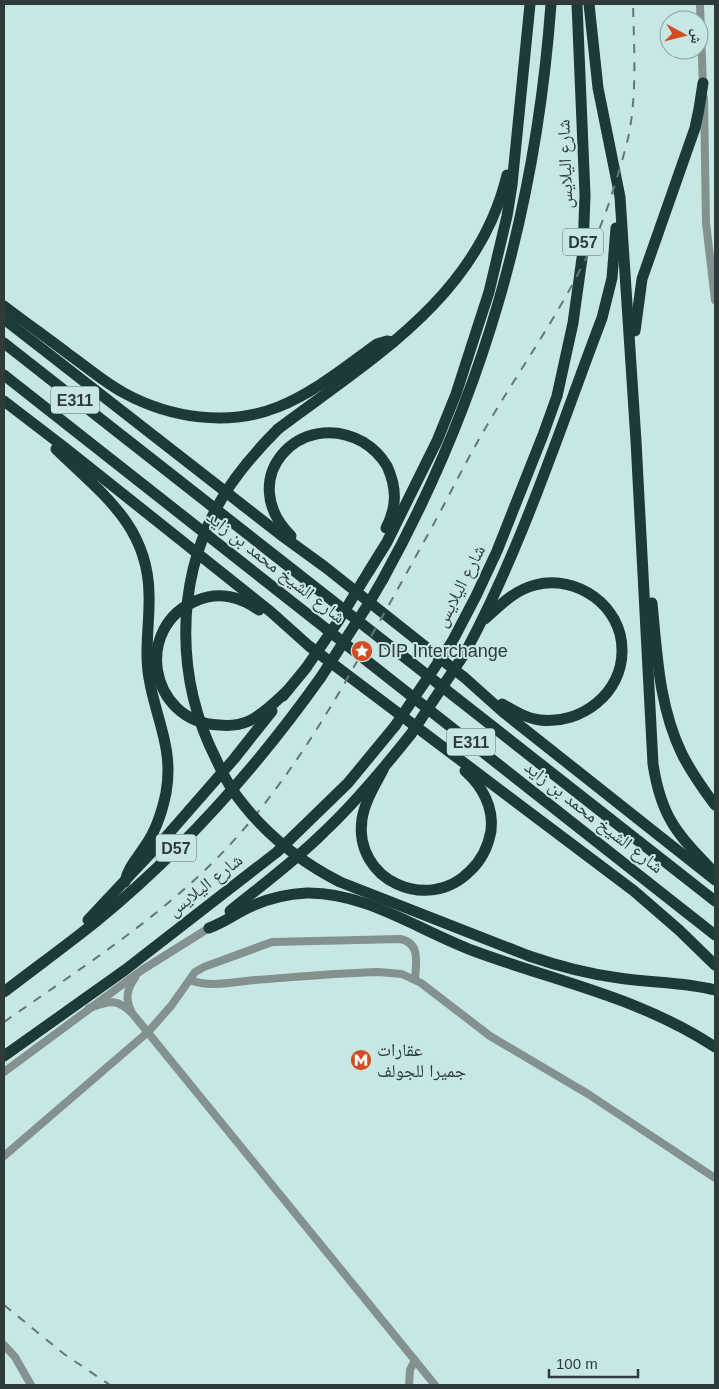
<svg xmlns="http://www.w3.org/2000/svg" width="719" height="1389" font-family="Arial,'Noto Naskh Arabic',sans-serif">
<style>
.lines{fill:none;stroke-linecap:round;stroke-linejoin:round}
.minor{stroke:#83918f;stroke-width:8}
.highway{stroke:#1e3a38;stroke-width:11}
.rail{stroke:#637876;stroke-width:2;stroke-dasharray:9 9;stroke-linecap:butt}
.highway-bridge{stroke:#1e3a38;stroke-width:11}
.labels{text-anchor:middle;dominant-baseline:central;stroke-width:4;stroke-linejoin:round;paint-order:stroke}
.shield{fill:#c6e7e4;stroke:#5c6f6d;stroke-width:1}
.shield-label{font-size:16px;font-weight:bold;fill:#2e3b3a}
.street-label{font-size:18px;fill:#2e3b3a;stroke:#c6e7e4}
.poi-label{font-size:18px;fill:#2e3b3a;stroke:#c6e7e4;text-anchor:start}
</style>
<rect width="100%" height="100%" fill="#c6e7e4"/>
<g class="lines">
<g class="minor">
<path d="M700,4l3,83"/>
<path d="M704,98l2,125 9,77"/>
<path d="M190,980c21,8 42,2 65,0 41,-3 82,-7 123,-8l24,2 19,9 69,53 98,58 127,84"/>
<path d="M89,1008c19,-6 26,-11 43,5l303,372"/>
<path d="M131,1011c-6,-13 -4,-22 4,-33"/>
<path d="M4,1072l138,-102 67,-42"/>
<path d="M4,1156l144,-124 23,-26 24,-34 9,-5 68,-25 128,-3c21,4 16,24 15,40"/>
<path d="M4,1345l11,12 16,28"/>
<path d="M409,1385l1,-15 5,-10"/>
</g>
<g class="highway">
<path d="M589,4l9,84 22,109 16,244 17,323c8,52 23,69 59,106"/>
<path d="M4,306c22,17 45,33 67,50 17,12 34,27 53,37 46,25 104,34 154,14 37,-15 67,-40 99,-63l10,-3 6,1"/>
<path d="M4,319l277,216 44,32 140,111 38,34 212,168"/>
<path d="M635,331l7,-52 53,-151 4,-19 4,-26"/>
<path d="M4,343l711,558"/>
<path d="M4,375l711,560"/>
<path d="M4,401l60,46 207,165 38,34 325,245 45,39 36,35"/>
<path d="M278,429c93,-70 200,-132 229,-254"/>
<path d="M56,449c45,44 92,76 93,145 1,28 -5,56 0,84 7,42 25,70 17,115 -4,19 -10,38 -21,53 -8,13 -17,21 -20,36"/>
<path d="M291,536c-57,-57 9,-129 72,-94 10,6 18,14 24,24 10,22 10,41 -1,62"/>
<path d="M369,571l18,-29 50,-101 19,-47 33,-102 18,-76 5,-31 18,-181"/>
<path d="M383,579c100,-181 153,-370 168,-575"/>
<path d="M652,603c5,51 7,104 30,151 9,18 21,35 33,51"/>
<path d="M259,610c-18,-13 -40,-19 -61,-10 -65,25 -50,122 21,125 10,1 21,0 30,-4 15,-7 27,-20 39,-31"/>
<path d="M485,619c15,-14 30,-29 50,-34 42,-11 87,21 87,65 1,43 -41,75 -82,70 -14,-2 -26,-9 -38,-16"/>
<path d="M452,642l24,-46 21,-45 46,-116 14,-39 16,-73 10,-72 2,-56 -8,-191"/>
<path d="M465,653c57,-106 94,-222 137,-335l10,-40 4,-50"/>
<path d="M283,696l23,-28"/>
<path d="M383,770c-8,15 -18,31 -21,49 -9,61 66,95 108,52 12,-11 18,-24 21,-40 3,-24 -9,-45 -26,-60"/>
<path d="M230,911c32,-26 65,-50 94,-79 32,-30 60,-64 87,-98"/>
<path d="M88,920l76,-81 70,-80 38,-48"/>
<path d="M209,928c12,-4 22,-11 33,-17 20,-11 43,-17 65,-18 59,-1 113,38 167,58 83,31 165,46 241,96"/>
<path d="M529,956c29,10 59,18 90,22 32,5 64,4 96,12"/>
<path d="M4,992c31,-24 63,-47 94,-72 85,-70 159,-153 223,-243"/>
<path d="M4,1056l121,-86 152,-118 71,-69 47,-57"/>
</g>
<g class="rail">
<path d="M4,1022c81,-57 166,-110 233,-185 51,-58 91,-123 128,-190 23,-40 45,-80 67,-120 17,-31 32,-62 50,-93 44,-77 100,-149 128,-234 7,-22 14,-44 19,-66 8,-42 5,-87 4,-130"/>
<path d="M4,1305l60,49 46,31"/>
</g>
<g class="highway-bridge">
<path d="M278,429c-24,24 -45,48 -61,78 -42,78 -41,173 -1,252 7,16 16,32 27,45 26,33 60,59 97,78l189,74"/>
<path d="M306,668l33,-48 30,-49"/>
<path d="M321,677l48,-74 14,-24"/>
<path d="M395,726l57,-84"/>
<path d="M411,734l54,-81"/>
</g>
</g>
<defs>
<g id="sight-disc" transform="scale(1.125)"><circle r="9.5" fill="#d54c23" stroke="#c6e7e4"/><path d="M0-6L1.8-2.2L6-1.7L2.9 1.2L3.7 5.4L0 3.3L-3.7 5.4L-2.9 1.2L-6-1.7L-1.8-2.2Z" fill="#fff"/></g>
<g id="metro-disc" transform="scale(1.125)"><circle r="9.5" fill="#d54c23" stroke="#c6e7e4"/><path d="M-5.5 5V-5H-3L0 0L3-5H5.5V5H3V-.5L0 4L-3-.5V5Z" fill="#fff"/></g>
</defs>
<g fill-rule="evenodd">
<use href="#sight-disc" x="362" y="651"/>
<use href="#metro-disc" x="361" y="1060"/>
</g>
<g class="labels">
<g class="shield">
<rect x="563" y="228.5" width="40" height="27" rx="4"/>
<rect x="51" y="386.5" width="48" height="27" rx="4"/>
<rect x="447" y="728.5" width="48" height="27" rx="4"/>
<rect x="156" y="834.5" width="40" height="27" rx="4"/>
</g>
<g class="shield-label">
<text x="583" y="242">D57</text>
<text x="75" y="400">E311</text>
<text x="471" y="742">E311</text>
<text x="176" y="848">D57</text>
</g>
<g class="street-label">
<text transform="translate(565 164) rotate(-92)">شارع اليلايس</text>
<text transform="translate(276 567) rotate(38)">شارع الشيخ محمد بن زايد</text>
<text transform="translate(460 586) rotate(-63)">شارع اليلايس</text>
<text transform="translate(594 817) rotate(38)">شارع الشيخ محمد بن زايد</text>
<text transform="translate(205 885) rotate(-38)">شارع اليلايس</text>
</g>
<g class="poi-label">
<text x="378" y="651">DIP Interchange</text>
<text x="377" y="1050">عقارات<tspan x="377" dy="21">جميرا للجولف</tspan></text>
</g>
</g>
<rect width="719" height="1389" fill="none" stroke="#2e3b3a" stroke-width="10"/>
<g transform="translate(684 35) rotate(97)"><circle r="24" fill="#c6e7e4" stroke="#89a2a0"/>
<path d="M0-4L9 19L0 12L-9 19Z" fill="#d54c23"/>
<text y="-8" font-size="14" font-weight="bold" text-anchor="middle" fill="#2e3b3a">ش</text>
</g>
<path d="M549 1369v8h89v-8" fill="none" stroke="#2e3b3a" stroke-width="2.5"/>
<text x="556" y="1369" font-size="15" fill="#2e3b3a" stroke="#c6e7e4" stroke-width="4" paint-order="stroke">100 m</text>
</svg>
